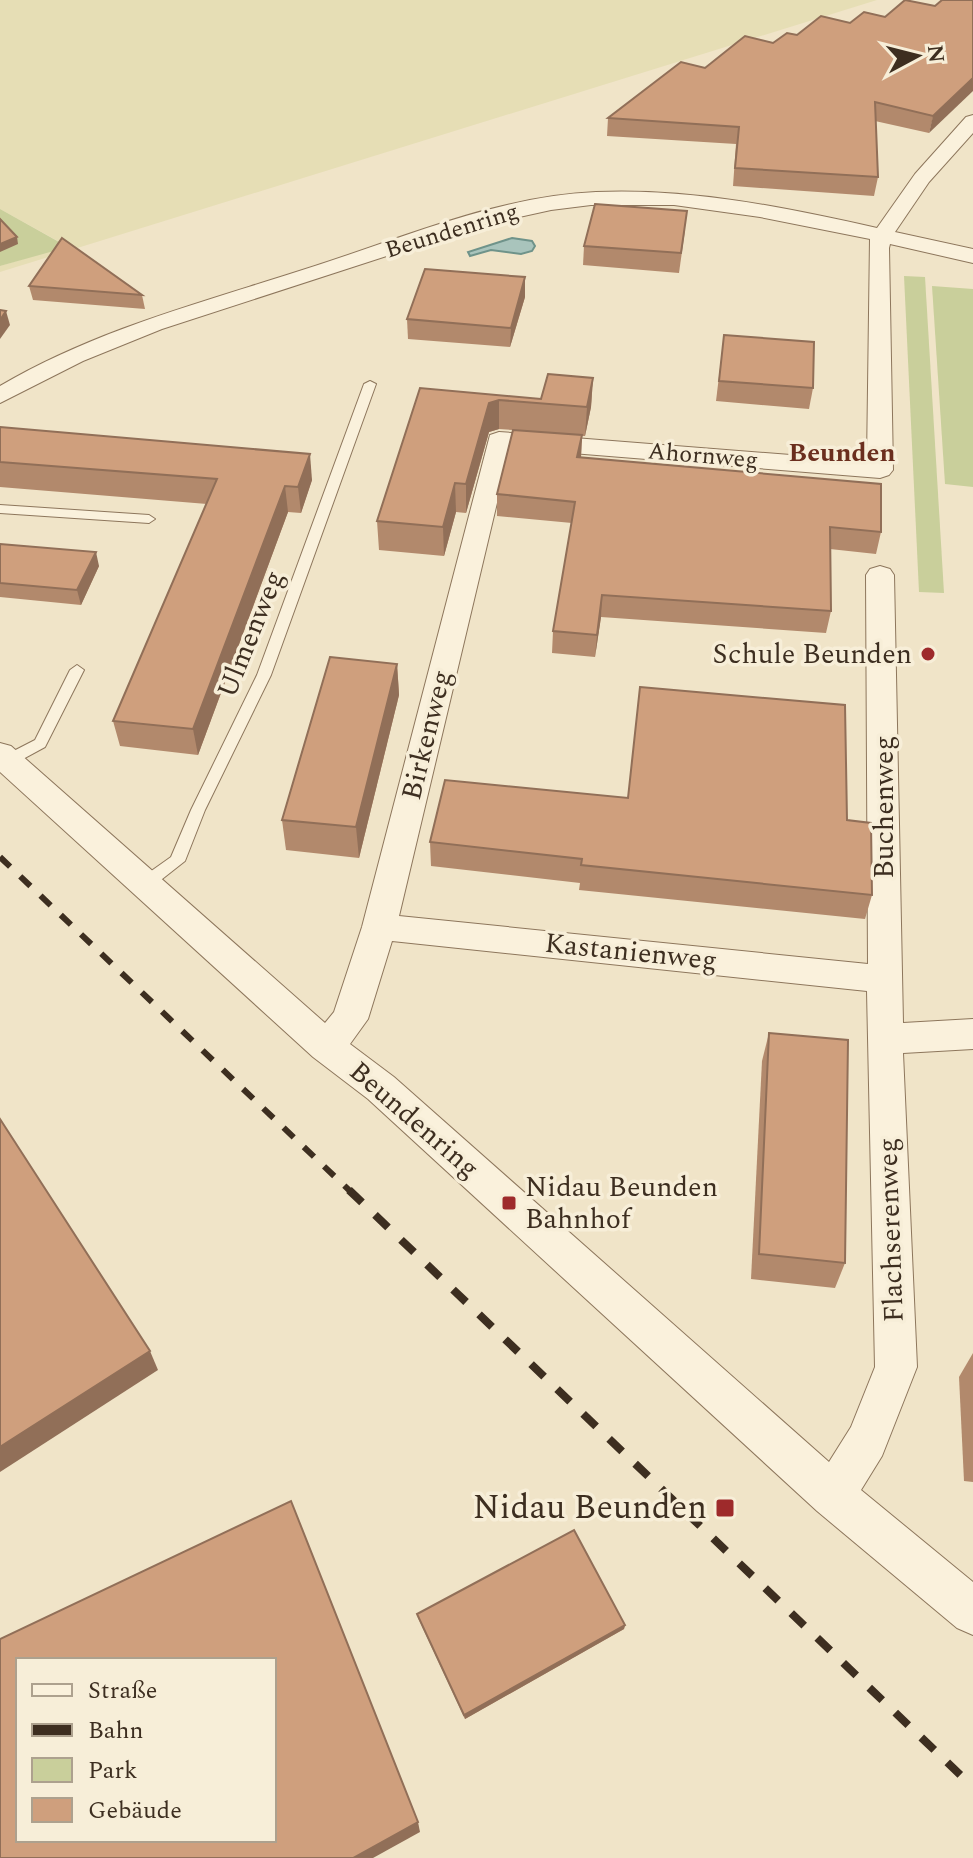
<svg xmlns="http://www.w3.org/2000/svg" width="973" height="1858" font-family="Spectral,serif">
<style>
.farmland{fill:#e6deb5}
.green{fill:#c9cf9b}
.water{fill:#a9c4bc;stroke:#6f938a;stroke-width:2}
.lines{fill:none;stroke-linecap:round;stroke-linejoin:round}
.service-casing{stroke:#8d765c;stroke-width:2}
.minor-casing{stroke:#8d765c;stroke-width:2}
.service{fill:#faf1dc;fill-rule:evenodd}
.minor{fill:#faf1dc;fill-rule:evenodd}
.rail-far1{stroke:#3d2e20;stroke-width:6;stroke-dasharray:14 14;stroke-linecap:butt}
.rail{stroke:#3d2e20;stroke-width:8;stroke-dasharray:18 18;stroke-linecap:butt}
.wall{fill:#b2896c}
.shaded-wall{fill:#916f58}
.building{fill:#cf9f7d;stroke:#916f58;stroke-width:2;fill-rule:evenodd}
.poi-dot{fill:#9e2a2b;stroke:#f7eed8;stroke-width:3}
.labels{text-anchor:middle;dominant-baseline:central;stroke-width:7;stroke-linejoin:round;paint-order:stroke}
.far-street-label{font-size:24px;fill:#3d2e20;stroke:#f7eed8}
.far-quarter-label{font-size:26px;font-weight:bold;fill:#6b2e1e;stroke:#f7eed8}
.street-label{font-size:28px;fill:#3d2e20;stroke:#f7eed8}
.poi-label{font-size:28px;fill:#3d2e20;stroke:#f7eed8;text-anchor:end}
.near-poi-label{font-size:34px;fill:#3d2e20;stroke:#f7eed8;text-anchor:end}
</style>
<rect width="100%" height="100%" fill="#f0e4c8"/>
<path class="farmland" d="M0,0h877l-877,272v-6l67,-20 -67,-37z"/>
<g class="green">
<path d="M0,209l68,38 -68,19z"/>
<path d="M904,276l21,1 19,316 -25,-1z"/>
<path d="M932,286l41,3v198l-28,-3z"/>
</g>
<path class="water" d="M512,238l20,3 3,5 -3,5 -11,3 -30,-4 -21,6 -2,-4z"/>
<g class="lines">
<g class="service-casing">
<g id="service">
<path d="M370,381l6,3 -105,291 -66,135 -20,51 -33,26h-12l-2,-4 2,-4 31,-22 20,-47 66,-135 107,-291z"/>
<path d="M0,505l149,10 6,4 -6,4 -149,-10z"/>
<path d="M77,665l7,5 -39,77 -33,18h-10v-8l33,-17 35,-70z"/>
</g>
</g>
<g class="minor-casing">
<path id="minor" d="M973,115v18l-44,49 -34,50 78,17v14l-83,-19 -1,4 4,222 -4,5 -9,3 -370,-30 -111,468 469,48 -2,-389 4,-6 10,-3 10,3 4,6 9,448 70,-4v30l-70,4 14,314 -35,89 -21,34 112,92v53l-16,-7 -140,-117 -449,-412 -55,-42 -313,-285v-29l11,3 314,277 9,-11 28,-85 128,-492 9,-3 368,29 3,-222 -110,-22 -86,-12h-83l-40,5 -72,16 -317,103 -79,32 -83,42v-17c100,-59 212,-86 321,-122 89,-29 180,-68 275,-72 95,-4 188,15 281,36l38,-54 51,-57zM392,941l475,50 8,376 -24,60 -22,35 -435,-385 -44,-33 18,-25z"/>
</g>
<use href="#service" class="service"/>
<use href="#minor" class="minor"/>
<path class="rail-far1" d="M0,857l351,335"/>
<path class="rail" d="M349,1190l624,597"/>
</g>
<g class="wall">
<path d="M964,0l-35,133 -54,-12 3,56 -4,19 -141,-10 3,-42 -129,-8 1,-18 97,-50 92,-33z"/>
<path d="M685,230l-6,43 -96,-8 1,-19z"/>
<path d="M29,286l113,9 3,14 -112,-9z"/>
<path d="M525,297l-15,50 -102,-8 -1,-20z"/>
<path d="M724,335l89,53 -4,21 -93,-8z"/>
<path d="M593,378l-2,29 -6,29h-3l-1,21 300,75 -5,22 -46,-5 1,62 -5,22 -225,-16 -6,40 -43,-4 1,-22 19,-108 -75,-7v-22l16,-64 -14,-1 -10,3 -23,81 -10,-1 -12,44 -65,-6 -2,-29 43,-133 121,11z"/>
<path d="M0,427l312,53 -11,33 -13,-1 -90,243 -78,-9 -7,-25 94,-217 -207,-17z"/>
<path d="M0,544l99,22 -18,39 -81,-8z"/>
<path d="M397,664l2,31 -40,163 -73,-8 -4,-30z"/>
<path d="M847,820l25,75 -7,24 -286,-29 1,-7 -149,-17 -1,-24z"/>
<path d="M769,1033l76,230 -10,25 -84,-9 11,-218z"/>
<path d="M973,1353v129l-9,-1 -5,-104z"/>
<path d="M417,1614l208,11 -1,4 -159,90 -47,-101z"/>
</g>
<g class="shaded-wall">
<path d="M973,78v13l-44,42 4,-17z"/>
<path d="M17,237l1,7 -18,8v-8z"/>
<path d="M525,277v20l-15,50 1,-19z"/>
<path d="M6,311l4,14 -10,14v-19z"/>
<path d="M593,378l-2,29 -6,29 2,-29z"/>
<path d="M499,400v29l-10,3 -23,81v-29l23,-81z"/>
<path d="M582,435l-1,22h-4z"/>
<path d="M310,454l2,26 -11,33 -3,-26z"/>
<path d="M455,483l1,29 -12,44 -1,-29z"/>
<path d="M285,486l3,26 -90,243 -5,-26z"/>
<path d="M96,552l3,14 -18,39 -4,-15z"/>
<path d="M602,595l-1,22 -6,40 2,-22z"/>
<path d="M397,664l2,31 -40,163 -3,-31z"/>
<path d="M150,1351l8,19 -158,102v-25z"/>
<path d="M625,1625l-1,4 -159,90 -1,-4z"/>
<path d="M418,1822l2,10 -47,26h-20z"/>
</g>
<g class="building">
<path d="M905,0l30,6 7,-6h31v78l-40,38 -58,-14 3,75 -143,-9 4,-41 -131,-9 73,-56 24,6 40,-32 28,7 14,-10 10,2 24,-19 29,7 14,-11 21,5z"/>
<path d="M595,204l92,7 -6,42 -97,-7z"/>
<path d="M0,219l17,18 -17,7z"/>
<path d="M62,238l80,57 -113,-9z"/>
<path d="M425,269l100,8 -14,51 -104,-9z"/>
<path d="M0,310l6,1 -6,9z"/>
<path d="M724,335l90,7 -1,46 -94,-7z"/>
<path d="M548,374l45,4 -6,29 -88,-7 -10,3 -23,81 -11,-1 -12,44 -66,-6 43,-133 121,11z"/>
<path d="M0,427l310,27 -12,33 -13,-1 -92,243 -80,-8 104,-242 -217,-17z"/>
<path d="M513,430l69,5 -5,22 304,27v48l-51,-5 1,84 -229,-16 -5,40 -44,-4 22,-129 -78,-8z"/>
<path d="M0,544l96,8 -19,38 -77,-7z"/>
<path d="M330,657l67,7 -41,163 -74,-7z"/>
<path d="M640,687l205,18 2,115 24,3 1,72 -291,-30 1,-6 -152,-17 15,-62 183,18z"/>
<path d="M769,1033l79,7 -3,223 -86,-9z"/>
<path d="M0,1119l150,232 -150,96z"/>
<path d="M291,1501l127,321 -65,36h-353v-219zM18,1660h256v180h-256z"/>
<path d="M574,1530l51,95 -161,90 -47,-101z"/>
</g>
<g class="poi-dot">
<circle cx="928" cy="654" r="8"/>
<rect x="501" y="1195" width="16" height="16" rx="4"/>
<rect x="715" y="1498" width="20" height="20" rx="4"/>
</g>
<g class="labels">
<g class="far-street-label">
<text transform="translate(452 231) rotate(-17)">Beundenring</text>
<text transform="translate(703 456) rotate(5)">Ahornweg</text>
</g>
<g class="far-quarter-label">
<text x="842" y="453">Beunden</text>
</g>
<g class="street-label">
<text transform="translate(251 634) rotate(-68)">Ulmenweg</text>
<text transform="translate(427 735) rotate(-76)">Birkenweg</text>
<text transform="translate(884 807) rotate(-90)">Buchenweg</text>
<text transform="translate(631 952) rotate(6)">Kastanienweg</text>
<text transform="translate(414 1120) rotate(41)">Beundenring</text>
<text transform="translate(891 1230) rotate(-92)">Flachserenweg</text>
</g>
<g class="poi-label">
<text x="912" y="654">Schule Beunden</text>
<text x="525" y="1187" text-anchor="start">Nidau Beunden<tspan x="525" dy="32">Bahnhof</tspan></text>
</g>
<g class="near-poi-label">
<text x="707" y="1508">Nidau Beunden</text>
</g>
</g>
<rect x="16" y="1658" width="260" height="184" fill="#f7eed8" stroke="#ada18e" stroke-width="2"/>
<rect x="32" y="1684" width="40" height="12" fill="#faf1dc" stroke="#ada18e" stroke-width="2"/>
<text x="88" y="1698" font-size="24" fill="#3d2e20">Straße</text>
<rect x="32" y="1724" width="40" height="12" fill="#3d2e20" stroke="#ada18e" stroke-width="2"/>
<text x="88" y="1738" font-size="24" fill="#3d2e20">Bahn</text>
<rect x="32" y="1758" width="40" height="24" fill="#c9cf9b" stroke="#ada18e" stroke-width="2"/>
<text x="88" y="1778" font-size="24" fill="#3d2e20">Park</text>
<rect x="32" y="1798" width="40" height="24" fill="#cf9f7d" stroke="#ada18e" stroke-width="2"/>
<text x="88" y="1818" font-size="24" fill="#3d2e20">Gebäude</text>
<g transform="translate(917 56) rotate(83)" stroke="#f7eed8" stroke-width="6" paint-order="stroke">
<path d="M0-6L14 30L0 20L-14 30Z" fill="#3d2e20"/>
<text y="-12" font-size="22" font-weight="bold" text-anchor="middle" fill="#3d2e20">N</text>
</g>
</svg>
